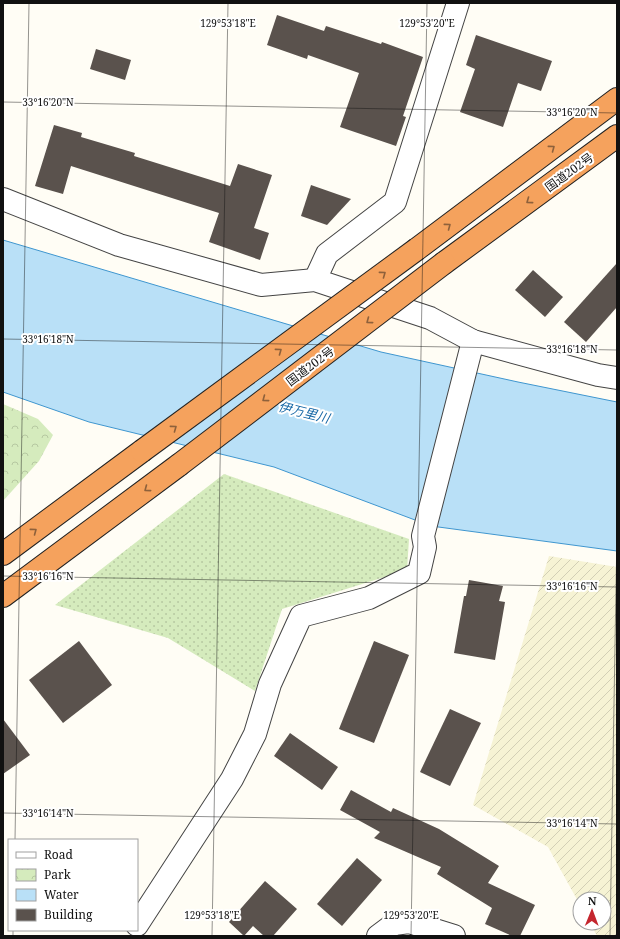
<svg xmlns="http://www.w3.org/2000/svg" width="620" height="939" font-family="'Noto Serif','Noto Sans JP',serif">
<style>
.farmland{fill:url(#farmland-furrows)}
.grass{fill:url(#grass-dots)}
.park{fill:url(#park-crowns)}
.water{fill:#b9e0f7;stroke:#3f96cf}
.building{fill:#5a524d}
.lines{fill:none;stroke-linecap:round;stroke-linejoin:round}
.minor-casing{stroke:#444;stroke-width:24}
.highway-casing{stroke:#222;stroke-width:24}
.minor{stroke:#fff;stroke-width:22}
.highway{stroke:#f5a25d;stroke-width:22}
.highway-bridge-casing{stroke:#222;stroke-width:24;stroke-linecap:butt}
.highway-bridge{stroke:#f5a25d;stroke-width:22}
.oneway{stroke:#8e613b}
.ticks{fill:none;stroke:#111;stroke-width:1;stroke-opacity:0.45}
.labels{text-anchor:middle;dominant-baseline:central;stroke-width:4;stroke-linejoin:round;paint-order:stroke}
.street-label{font-size:12px;fill:#111;stroke:#fff}
.water-label{font-size:13px;font-style:italic;fill:#1768a6;stroke:#fff}
.ticks-label{font-size:10px;text-anchor:middle;fill:#111;stroke:#fff;stroke-width:4;stroke-linejoin:round;paint-order:stroke}
</style>
<defs>
<pattern id="farmland-furrows" width="10" height="10" patternUnits="userSpaceOnUse"><rect width="10" height="10" fill="#f6f3d4"/><path d="M-1 1l2-2M0 10L10 0M9 11l2-2" fill="none" stroke="#d2cfb5"/></pattern>
<pattern id="grass-dots" width="8" height="8" patternUnits="userSpaceOnUse"><rect width="8" height="8" fill="#d5ebbd"/><path d="M2 2h.1M6 6h.1" fill="none" stroke="#b6c8a1" stroke-width="1.8" stroke-linecap="round"/></pattern>
<pattern id="park-crowns" width="20" height="18" patternUnits="userSpaceOnUse"><rect width="20" height="18" fill="#d5ebbd"/><path d="M2 6a3 3 0 1 1 6 0M12 15a3 3 0 1 1 6 0" fill="none" stroke="#b6c8a1"/></pattern>
</defs>
<rect width="100%" height="100%" fill="#fffdf5"/>
<path class="farmland" d="M549,556l68,11v369h-20l-7,-13h14v-24h-24v6l-32,-58 -75,-42z"/>
<path class="grass" d="M224,474l185,65 -2,31 -125,39 -27,82 -87,-53 -113,-33z"/>
<path class="park" d="M3,404l35,15 15,16 -14,26 -36,40z"/>
<path class="water" d="M3,240l378,112 137,30 99,20v149l-186,-25 -157,-59 -185,-45 -86,-30z"/>
<g class="building">
<path d="M277,15l47,16 2,-5 55,18 1,-2 41,15 -20,59 3,1 -10,29 -56,-19 19,-54 -51,-18 -1,4 -40,-14z"/>
<path d="M476,35l76,26 -11,30 -23,-8 -15,44 -43,-15 15,-43 -9,-4z"/>
<path d="M96,49l35,11 -6,20 -35,-11z"/>
<path d="M54,125l28,8 -1,4 54,16 -1,3 96,30 8,-22 34,11 -18,53 15,5 -9,27 -51,-18 10,-29 -148,-47 -8,28 -28,-8z"/>
<path d="M311,185l40,14 -24,26 -26,-9z"/>
<path d="M617,263v44l-31,35 -22,-20z"/>
<path d="M533,270l30,27 -18,20 -30,-27z"/>
<path d="M469,580l34,6 -4,15 6,1 -10,58 -41,-7 10,-57h2z"/>
<path d="M79,641l33,44 -49,38 -34,-43z"/>
<path d="M374,641l35,14 -35,88 -35,-14z"/>
<path d="M450,709l31,14 -31,63 -30,-14z"/>
<path d="M3,719l27,36 -27,19z"/>
<path d="M290,733l48,34 -16,23 -48,-34z"/>
<path d="M351,790l40,22 2,-4 46,21 60,37 -11,17 47,22 -15,31h-8l-27,-12 7,-16 -55,-34 4,-7 -67,-29 6,-6 -40,-22z"/>
<path d="M357,858l25,22 -40,46 -25,-22z"/>
<path d="M265,881l32,28 -24,27h-9l-11,-10 -9,10 -15,-14z"/>
</g>
<g class="lines">
<g class="minor-casing">
<g id="minor">
<path d="M3,199l116,46 142,40 54,-5 115,38 43,23 125,34 19,3"/>
<path d="M315,280l12,-26 68,-52 63,-199"/>
<path d="M137,925l95,-146 23,-45 15,-50 31,-68 68,-18 50,-25 6,-26 -2,-11 50,-195"/>
<path d="M378,936l16,-12 15,-2 45,14"/>
</g>
</g>
<g class="highway-casing">
<g id="highway">
<path d="M417,249l200,-150"/>
<path d="M444,263l173,-127"/>
<path d="M3,554l139,-103"/>
<path d="M3,596l176,-131"/>
</g>
</g>
<use href="#minor" class="minor"/>
<use href="#highway" class="highway"/>
<g class="highway-bridge-casing">
<g id="highway-bridge">
<path d="M142,451l275,-202"/>
<path d="M179,465l265,-202"/>
</g>
</g>
<use href="#highway-bridge" class="highway-bridge"/>
</g>
<defs><path id="oneway-chevron" d="M-2-3.5L2.5 0L-2 3.5" fill="none" stroke-width="1.6" stroke-linecap="round" stroke-linejoin="round"/></defs>
<g class="oneway">
<use href="#oneway-chevron" transform="translate(552 148) rotate(-37)"/>
<use href="#oneway-chevron" transform="translate(529 201) rotate(144)"/>
<use href="#oneway-chevron" transform="translate(448 226) rotate(-37)"/>
<use href="#oneway-chevron" transform="translate(383 274) rotate(-36)"/>
<use href="#oneway-chevron" transform="translate(369 321) rotate(143)"/>
<use href="#oneway-chevron" transform="translate(279 351) rotate(-36)"/>
<use href="#oneway-chevron" transform="translate(265 399) rotate(143)"/>
<use href="#oneway-chevron" transform="translate(174 428) rotate(-36)"/>
<use href="#oneway-chevron" transform="translate(147 489) rotate(143)"/>
<use href="#oneway-chevron" transform="translate(34 531) rotate(-37)"/>
</g>
<path class="ticks" d="M3,102l614,11M3,339l614,11M3,576l614,11M3,813l614,11M15,840l14,-837M13,936v-6M212,936l16,-933M411,936l16,-933M610,936l7,-406"/>
<g class="labels">
<g class="street-label">
<text transform="translate(569 172) rotate(-36)">国道202号</text>
<text transform="translate(310 366) rotate(-37)">国道202号</text>
</g>
<g class="water-label">
<text transform="translate(304 412) rotate(14)">伊万里川</text>
</g>
</g>
<g class="ticks-label">
<text x="228" y="27">129°53'18"E</text>
<text x="427" y="27">129°53'20"E</text>
<text x="48" y="106">33°16'20"N</text>
<text x="572" y="116">33°16'20"N</text>
<text x="48" y="343">33°16'18"N</text>
<text x="572" y="353">33°16'18"N</text>
<text x="48" y="580">33°16'16"N</text>
<text x="572" y="590">33°16'16"N</text>
<text x="48" y="817">33°16'14"N</text>
<text x="572" y="827">33°16'14"N</text>
<text x="212" y="919">129°53'18"E</text>
<text x="411" y="919">129°53'20"E</text>
</g>
<rect width="620" height="939" fill="none" stroke="#111111" stroke-width="8"/>
<rect x="8" y="839" width="130" height="92" fill="#ffffff" stroke="#a0a0a0"/>
<rect x="16" y="852" width="20" height="6" fill="#ffffff" stroke="#a0a0a0"/>
<text x="44" y="859" font-size="12" fill="#111111">Road</text>
<rect x="16" y="869" width="20" height="12" fill="url(#park-crowns)" stroke="#a0a0a0"/>
<text x="44" y="879" font-size="12" fill="#111111">Park</text>
<rect x="16" y="889" width="20" height="12" fill="#b9e0f7" stroke="#a0a0a0"/>
<text x="44" y="899" font-size="12" fill="#111111">Water</text>
<rect x="16" y="909" width="20" height="12" fill="#5a524d" stroke="#a0a0a0"/>
<text x="44" y="919" font-size="12" fill="#111111">Building</text>
<g transform="translate(592 911) rotate(1)"><circle r="19" fill="#ffffff" stroke="#a0a0a0"/>
<path d="M0-3L7 15L0 10L-7 15Z" fill="#c4262e"/>
<text y="-6" font-size="11" font-weight="bold" text-anchor="middle" fill="#111111">N</text>
</g>
</svg>
